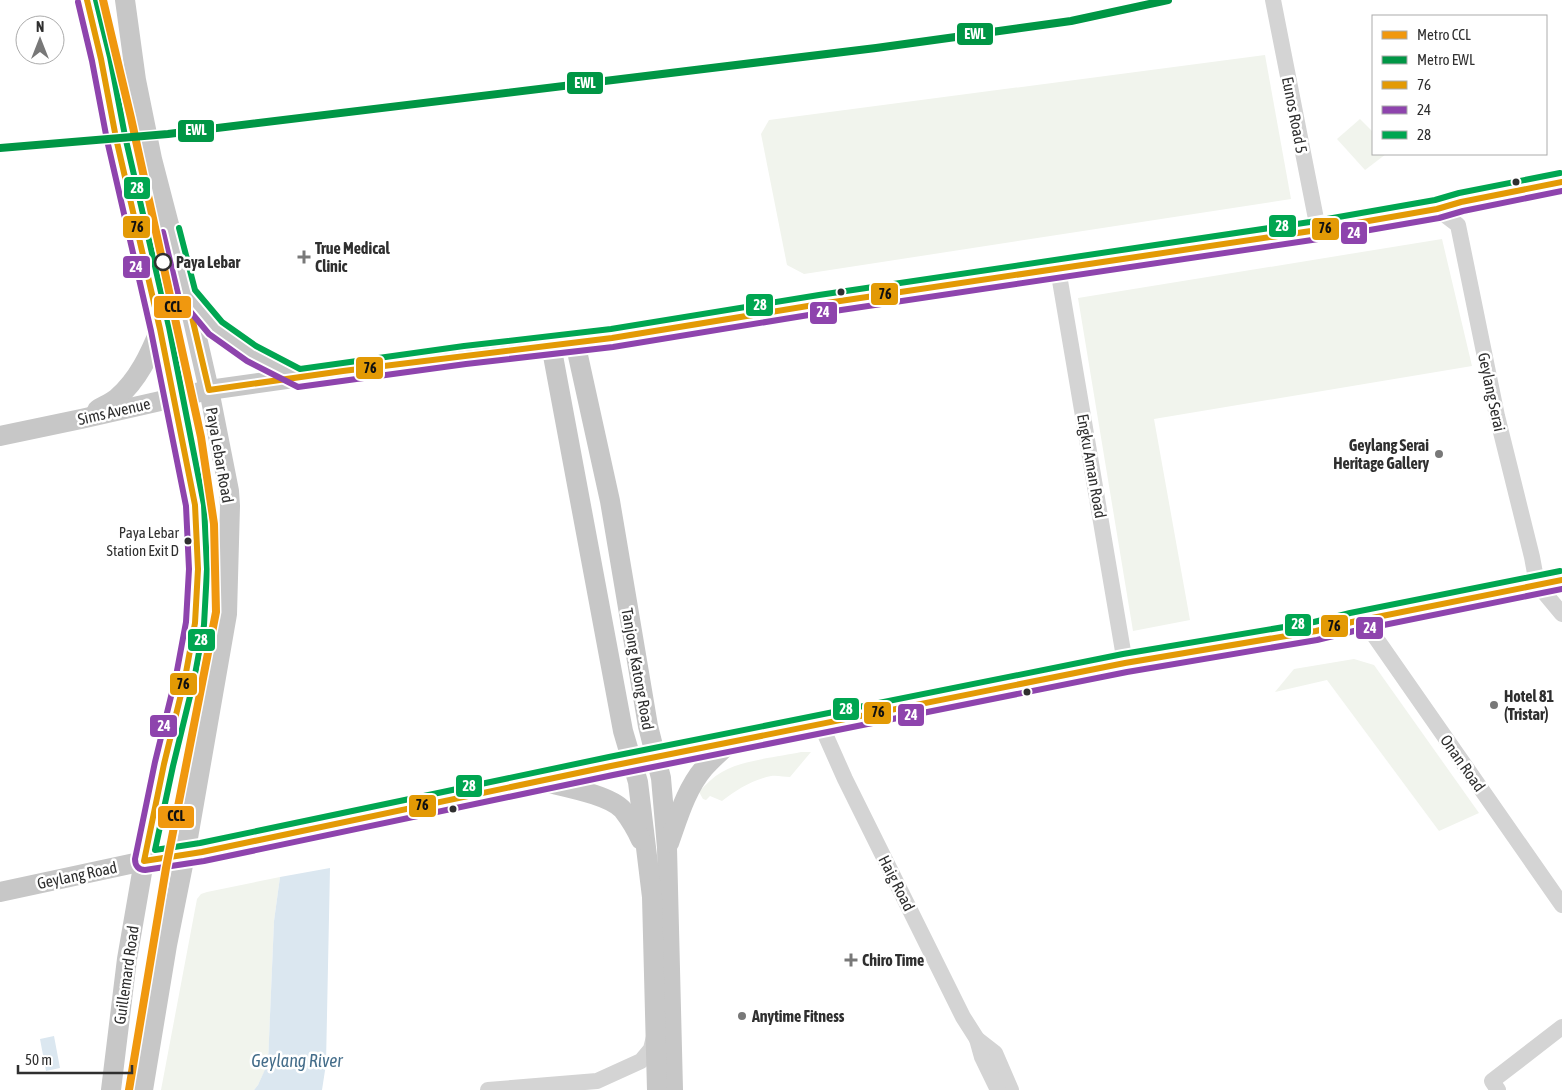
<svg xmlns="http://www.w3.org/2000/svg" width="1562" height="1090" font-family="'Asap Condensed',sans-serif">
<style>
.green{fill:#f1f4ed}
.water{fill:#dbe7f0}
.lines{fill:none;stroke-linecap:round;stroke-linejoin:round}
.minor{stroke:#d4d4d4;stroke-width:16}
.major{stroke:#c7c7c7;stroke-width:20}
.bus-1-casing{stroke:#fff;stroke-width:10}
.bus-2-casing{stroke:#fff;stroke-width:10}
.bus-3-casing{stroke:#fff;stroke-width:10}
.bus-1{stroke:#e39a05;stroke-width:6}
.bus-2{stroke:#8e44ad;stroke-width:6}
.bus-3{stroke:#00a651;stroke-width:6}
.metro-1-casing{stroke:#fff;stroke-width:11}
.metro-2-casing{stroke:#fff;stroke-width:11}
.metro-1{stroke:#f0980f;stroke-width:8}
.metro-2{stroke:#009645;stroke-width:8}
.bus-dot{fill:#2f2f2f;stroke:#fff;stroke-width:2}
.poi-dot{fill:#787878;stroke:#fff;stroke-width:2}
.stop-dot{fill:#fff;stroke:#2f2f2f;stroke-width:2.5}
.labels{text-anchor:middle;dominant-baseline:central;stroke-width:5;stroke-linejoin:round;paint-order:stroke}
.bus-label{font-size:15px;fill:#2f2f2f;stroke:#fff;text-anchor:end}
.street-label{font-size:16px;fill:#2f2f2f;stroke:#fff}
.poi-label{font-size:16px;font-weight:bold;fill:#2f2f2f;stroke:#fff;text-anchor:start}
.stop-label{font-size:16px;font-weight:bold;fill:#2f2f2f;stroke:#fff;text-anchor:start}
.water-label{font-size:18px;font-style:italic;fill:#446d8a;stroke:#fff}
.line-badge{stroke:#fff;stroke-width:2}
.badge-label{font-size:14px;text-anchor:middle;font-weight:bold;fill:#fff}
.pale-badge-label{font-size:14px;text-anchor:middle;font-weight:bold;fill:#111}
</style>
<rect width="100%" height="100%" fill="#fff"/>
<g class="green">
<path d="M1265,55l26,144 -487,75 -17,-9 -26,-131 8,-14z"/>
<path d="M1360,119l13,13v22h13l-21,16 -28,-31z"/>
<path d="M1442,239l30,127 -318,53 36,201 -57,11 -55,-333z"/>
<path d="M1354,659l20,6 105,148 -40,18 -112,-151 -52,12 19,-23z"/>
<path d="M801,752h10l-21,25c-6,0 -13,-2 -19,-1 -19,4 -35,14 -49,25l-12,-5 -4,4 -3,-1 -4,-7c7,-8 14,-15 23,-20 20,-12 56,-15 79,-20z"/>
<path d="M280,877l-6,44 -6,143 -10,21 -4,5h-93l36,-191 4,-5 6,-2z"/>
</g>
<g class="water">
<path d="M330,868l-4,196 -4,26h-68l4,-5 10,-22 6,-142 6,-44z"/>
<path d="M54,1036l6,32 -14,3 -6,-32z"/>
</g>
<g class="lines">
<g class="minor">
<path d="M1273,0l45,229"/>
<path d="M1437,209l21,16 39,191 35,141 5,27 25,30"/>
<path d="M1058,269l67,394"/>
<path d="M1364,621l198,284"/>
<path d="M821,725l24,54 118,238 14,22 18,14 16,37"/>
<path d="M977,1039l5,18 16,33"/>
<path d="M488,1090l109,-9 44,-20 10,-12 3,-12"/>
<path d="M1498,1090l-6,-9 70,-54"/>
</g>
<g class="major">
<path d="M87,0l14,59 15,79 44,191 14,69 21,107 3,64 -3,54 -4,27 -27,114 -20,97 -17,98 -16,131"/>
<path d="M125,0l11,80 16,79 35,135 22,96 20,101 1,15 -3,108 -42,241 -18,90 -24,145"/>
<path d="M189,296l27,32 35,25 47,25"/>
<path d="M575,342l35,159 38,225 13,52 6,70 6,242"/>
<path d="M551,345l72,386 15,51 14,115 5,193"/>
<path d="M97,410c6,-4 14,-7 20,-12 21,-18 33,-44 43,-69"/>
<path d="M0,436l81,-17 128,-29 134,-19 269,-33 208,-34 491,-73 126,-22 24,-7 101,-20"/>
<path d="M545,782c20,5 65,13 78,28 7,9 13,19 18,30"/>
<path d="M669,843c9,-25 17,-54 35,-75 8,-9 17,-17 26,-25"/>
<path d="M0,892l144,-31 58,-9 409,-86 210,-41 304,-62 191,-32 36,-9 210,-42"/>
</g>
<g class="bus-1-casing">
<g id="bus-1">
<path d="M87,0l14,59 15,79 44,191 35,176 3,64 -3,54 -10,55 -21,86 -20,97 58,-9 409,-86 514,-103 191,-32 36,-9 210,-42"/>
<path d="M191,313l18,77 134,-19 269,-33 208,-34 491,-73 126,-22 24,-7 101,-20"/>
</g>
</g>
<g class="bus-2-casing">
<g id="bus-2">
<path d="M78,2l14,59 15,79 44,191 35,175 3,63 -3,53 -10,54 -21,86 -20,97c0,7 4,11 10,11l59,-9 409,-86 514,-103 190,-32 37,-9 208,-42"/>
<path d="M163,232l16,66 30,36 38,27 51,26 168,-23 147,-17 208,-34 491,-73 127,-22 24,-7 99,-20"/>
</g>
</g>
<g class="bus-3-casing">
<g id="bus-3">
<path d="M96,0l14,57 15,79 44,191 35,178 3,64 -3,56 -10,55 -21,86 -18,84 45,-7 409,-86 514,-103 191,-32 36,-9 210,-42"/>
<path d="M179,228l16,62 27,32 34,24 44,23 164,-23 147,-17 208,-34 491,-73 125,-22 24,-7 101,-20"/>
</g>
</g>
<use href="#bus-1" class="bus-1"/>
<use href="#bus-2" class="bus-2"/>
<use href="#bus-3" class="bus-3"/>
<g class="metro-1-casing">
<path id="metro-1" d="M103,0l28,118 70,319 13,87 2,88 -50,256 -37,222"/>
</g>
<g class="metro-2-casing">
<path id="metro-2" d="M0,148l168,-14 708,-86 195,-27 97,-21"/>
</g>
<use href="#metro-1" class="metro-1"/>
<use href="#metro-2" class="metro-2"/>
</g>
<g class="bus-dot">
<circle cx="1516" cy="182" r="4.5"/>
<circle cx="841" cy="292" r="4.5"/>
<circle cx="188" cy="541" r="4.5"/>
<circle cx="1027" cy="692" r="4.5"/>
<circle cx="453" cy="809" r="4.5"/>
</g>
<g class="poi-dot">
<path d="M301.5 249.5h5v5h5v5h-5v5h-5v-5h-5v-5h5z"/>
<circle cx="1439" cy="454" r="5"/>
<circle cx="1494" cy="705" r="5"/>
<path d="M848.5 952.5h5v5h5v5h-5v5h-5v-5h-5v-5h5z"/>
<circle cx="742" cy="1016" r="5"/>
</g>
<circle class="stop-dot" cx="163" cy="262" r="8"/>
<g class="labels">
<g class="bus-label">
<text x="179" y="532">Paya Lebar<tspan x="179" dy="18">Station Exit D</tspan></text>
</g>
<g class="street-label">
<text transform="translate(1295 115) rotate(79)">Eunos Road 5</text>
<text transform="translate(1492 392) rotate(78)">Geylang Serai</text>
<text transform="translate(114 411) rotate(-13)">Sims Avenue</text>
<text transform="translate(220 455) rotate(80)">Paya Lebar Road</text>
<text transform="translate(1092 466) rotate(80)">Engku Aman Road</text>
<text transform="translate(638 669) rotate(80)">Tanjong Katong Road</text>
<text transform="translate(1463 763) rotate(55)">Onan Road</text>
<text transform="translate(77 875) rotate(-12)">Geylang Road</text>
<text transform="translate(897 883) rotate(63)">Haig Road</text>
<text transform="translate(126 975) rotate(-82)">Guillemard Road</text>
</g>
<g class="poi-label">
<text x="315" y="248">True Medical<tspan x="315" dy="18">Clinic</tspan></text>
<text x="1429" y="445" text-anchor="end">Geylang Serai<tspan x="1429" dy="18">Heritage Gallery</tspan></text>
<text x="1504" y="696">Hotel 81<tspan x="1504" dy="18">(Tristar)</tspan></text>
<text x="862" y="960">Chiro Time</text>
<text x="752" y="1016">Anytime Fitness</text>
</g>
<g class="stop-label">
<text x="176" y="262">Paya Lebar</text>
</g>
<g class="water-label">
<text x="297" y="1060">Geylang River</text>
</g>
</g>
<g class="line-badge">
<rect x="956" y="22" width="38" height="24" rx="5" fill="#009645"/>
<rect x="566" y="71" width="38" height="24" rx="5" fill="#009645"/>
<rect x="177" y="119" width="38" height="24" rx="5" fill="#009645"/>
<rect x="123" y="176" width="28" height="24" rx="5" fill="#00a651"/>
<rect x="1268" y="214" width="29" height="24" rx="5" fill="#00a651"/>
<rect x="122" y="215" width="29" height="24" rx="5" fill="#e39a05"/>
<rect x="1311" y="217" width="29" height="24" rx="5" fill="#e39a05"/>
<rect x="1340" y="221" width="28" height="24" rx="5" fill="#8e44ad"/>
<rect x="122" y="255" width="29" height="24" rx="5" fill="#8e44ad"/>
<rect x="870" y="282" width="29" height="24" rx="5" fill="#e39a05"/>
<rect x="745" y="293" width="29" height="24" rx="5" fill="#00a651"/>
<rect x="153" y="295" width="39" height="24" rx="5" fill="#f0980f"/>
<rect x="809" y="301" width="29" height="24" rx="5" fill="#8e44ad"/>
<rect x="355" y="356" width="29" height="24" rx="5" fill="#e39a05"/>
<rect x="1284" y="613" width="28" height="24" rx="5" fill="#00a651"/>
<rect x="1320" y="614" width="29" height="24" rx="5" fill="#e39a05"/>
<rect x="1355" y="616" width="29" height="24" rx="5" fill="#8e44ad"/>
<rect x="187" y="628" width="29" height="24" rx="5" fill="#00a651"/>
<rect x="169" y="672" width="29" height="24" rx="5" fill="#e39a05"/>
<rect x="832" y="697" width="28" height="24" rx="5" fill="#00a651"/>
<rect x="863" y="701" width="29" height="24" rx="5" fill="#e39a05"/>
<rect x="897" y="703" width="28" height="24" rx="5" fill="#8e44ad"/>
<rect x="149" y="714" width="29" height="24" rx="5" fill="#8e44ad"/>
<rect x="455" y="774" width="28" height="24" rx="5" fill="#00a651"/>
<rect x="408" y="794" width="29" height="24" rx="5" fill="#e39a05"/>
<rect x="157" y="805" width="38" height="24" rx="5" fill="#f0980f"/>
</g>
<g class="badge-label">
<text x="975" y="39">EWL</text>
<text x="585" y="88">EWL</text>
<text x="196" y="135">EWL</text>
<text x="137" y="193">28</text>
<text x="1282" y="231">28</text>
<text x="1354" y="238">24</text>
<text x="136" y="272">24</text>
<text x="760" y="310">28</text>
<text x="823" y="317">24</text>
<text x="1298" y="629">28</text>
<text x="1370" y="633">24</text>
<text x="201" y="645">28</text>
<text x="846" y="714">28</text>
<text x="911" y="720">24</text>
<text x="164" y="731">24</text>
<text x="469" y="791">28</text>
</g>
<g class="pale-badge-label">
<text x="137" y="232">76</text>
<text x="1325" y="233">76</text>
<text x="885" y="299">76</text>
<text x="173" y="312">CCL</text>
<text x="370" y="373">76</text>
<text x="1334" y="631">76</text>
<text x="183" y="689">76</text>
<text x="878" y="717">76</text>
<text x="422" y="810">76</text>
<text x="176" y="821">CCL</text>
</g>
<rect x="1372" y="15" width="175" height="140" fill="#ffffff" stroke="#acacac"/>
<rect x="1382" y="31" width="25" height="8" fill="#f0980f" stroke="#acacac"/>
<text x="1417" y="40" font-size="15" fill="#2f2f2f">Metro CCL</text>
<rect x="1382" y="56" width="25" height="8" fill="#009645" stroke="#acacac"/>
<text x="1417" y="65" font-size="15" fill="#2f2f2f">Metro EWL</text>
<rect x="1382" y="81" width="25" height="8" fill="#e39a05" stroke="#acacac"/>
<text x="1417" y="90" font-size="15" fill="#2f2f2f">76</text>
<rect x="1382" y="106" width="25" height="8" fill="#8e44ad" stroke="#acacac"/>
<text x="1417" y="115" font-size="15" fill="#2f2f2f">24</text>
<rect x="1382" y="131" width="25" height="8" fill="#00a651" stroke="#acacac"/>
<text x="1417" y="140" font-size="15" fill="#2f2f2f">28</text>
<g transform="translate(40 40)"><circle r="24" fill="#ffffff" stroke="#acacac"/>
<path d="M0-4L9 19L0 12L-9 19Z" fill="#787878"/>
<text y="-8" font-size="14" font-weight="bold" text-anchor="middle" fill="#2f2f2f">N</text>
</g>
<path d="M18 1065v8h114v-8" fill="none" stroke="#2f2f2f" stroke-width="2.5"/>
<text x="25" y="1065" font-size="15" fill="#2f2f2f" stroke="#ffffff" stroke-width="4" paint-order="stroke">50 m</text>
</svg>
